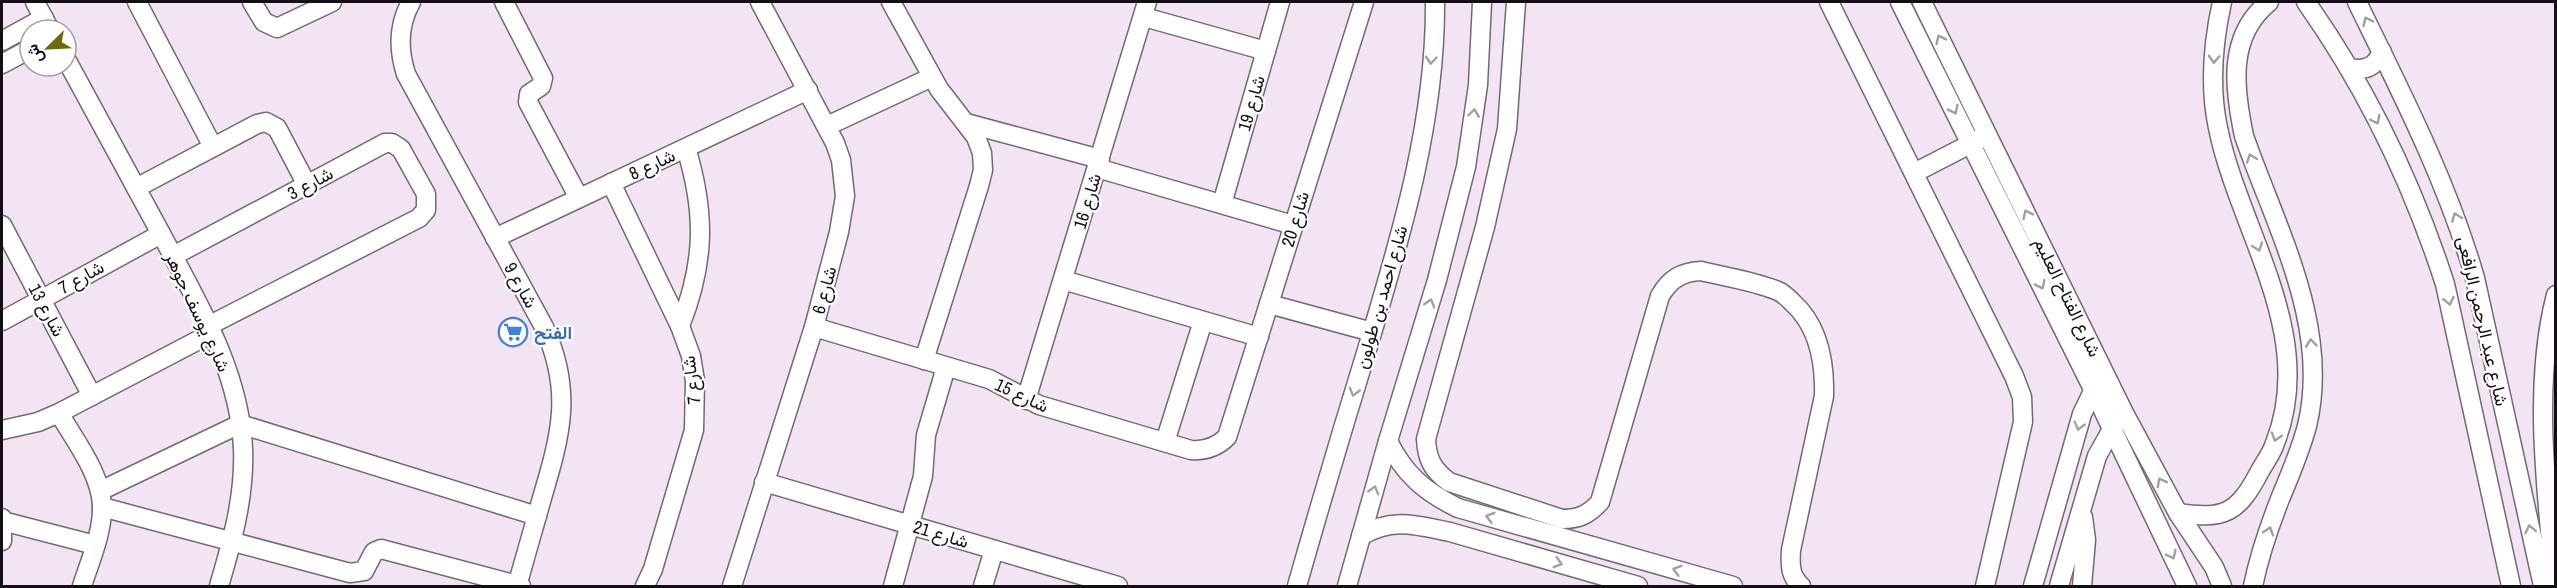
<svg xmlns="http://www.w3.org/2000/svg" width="2557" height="588" font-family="'Archivo Narrow',Vazirmatn,sans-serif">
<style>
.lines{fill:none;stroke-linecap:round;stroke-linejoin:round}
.minor-casing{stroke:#756876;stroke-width:21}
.minor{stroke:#fff;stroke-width:18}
.oneway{stroke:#a19fa1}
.labels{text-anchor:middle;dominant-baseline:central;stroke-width:4.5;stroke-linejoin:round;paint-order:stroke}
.street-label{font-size:18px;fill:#140f15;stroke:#fff}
.shop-label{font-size:18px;font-weight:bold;fill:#366cbe;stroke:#fff;text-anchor:start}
</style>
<rect width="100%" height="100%" fill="#f3e4f3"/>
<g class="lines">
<g class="minor-casing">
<g id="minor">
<path d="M35,2l15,28"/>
<path d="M137,2l76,145"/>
<path d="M252,2l12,20 13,6 55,-26"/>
<path d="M411,2c-13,23 -13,47 -5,72l138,253c29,64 17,107 -2,171 -8,29 -17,59 -25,88"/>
<path d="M504,2l39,76 -2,8 -12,8 -1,8 51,96"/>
<path d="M891,2l48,87 37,48 6,16 1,17 -4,16 -55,174"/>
<path d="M1516,2l-9,127 -22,98 -59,212c1,21 7,31 23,43l113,37c17,0 26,-4 38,-17l60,-206c10,-17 21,-24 41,-25 25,6 53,10 77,20 5,2 10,7 14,11 27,24 33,59 32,94l-33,154c-1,15 -1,26 10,36"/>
<path d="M1829,2l185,374 8,21 1,25 -38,164"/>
<path d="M1900,2l193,387 94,197"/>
<path d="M1922,2l202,411 54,100 36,54 8,19"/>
<path d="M2306,2c60,85 107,183 139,282l66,302"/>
<path d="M2357,2c44,90 90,179 118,276l68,308"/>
<path d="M1144,17l122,34"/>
<path d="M2,41l42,-23"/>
<path d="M66,59c31,57 62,114 93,171 36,68 81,140 84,219 2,47 -11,93 -24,137"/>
<path d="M2,64l28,-15"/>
<path d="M2349,68c17,3 26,-1 33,-16"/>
<path d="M966,123l134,36"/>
<path d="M827,126l105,-49"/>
<path d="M1097,168l196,57"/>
<path d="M1914,173l66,-34"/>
<path d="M611,183l69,143 11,30 4,25 -1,49 -41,139 -8,17"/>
<path d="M136,188l121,-64 9,-2 11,6 30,57"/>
<path d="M1222,204l58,-202"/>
<path d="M2,225l90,171"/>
<path d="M495,238l313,-148"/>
<path d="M173,256l212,-113h7l9,6 25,45v16l-7,8 -211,108"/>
<path d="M1063,280l196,57"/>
<path d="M1269,304l103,28"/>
<path d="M2,321l159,-87"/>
<path d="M680,326c25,-63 26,-113 6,-178"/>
<path d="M814,327l175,52 50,26 152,45c15,1 26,-3 36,-13l137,-435"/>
<path d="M1026,400l121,-398"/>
<path d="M59,413c16,28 41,59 43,92 1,27 -12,56 -20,81"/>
<path d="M2,430l36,-8 21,-9 153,-80"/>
<path d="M1388,441c16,33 37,51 70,67l275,78"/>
<path d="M1165,442l38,-121"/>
<path d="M764,482l354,104"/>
<path d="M100,491l140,-67 297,92"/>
<path d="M102,507l248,66 14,-2 10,-19 7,-3 140,37"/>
<path d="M2178,513c47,7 60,0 82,-42 5,-9 12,-18 15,-28 43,-109 -36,-212 -57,-315 -9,-42 -5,-85 4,-126"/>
<path d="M2,518v23"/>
<path d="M2,521l93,24"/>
<path d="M1361,536c31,-19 55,-11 89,-4l188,54"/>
<path d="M732,586l82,-259 25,-95 6,-36 -4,-36 -6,-17 -75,-141"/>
<path d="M893,586l30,-110 3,-41 20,-68"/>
<path d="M983,586l11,-36"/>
<path d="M1297,586c23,-81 47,-162 72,-243 33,-110 67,-225 66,-341"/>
<path d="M1347,586l41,-145 49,-161 29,-113 12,-82 4,-83"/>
<path d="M2033,586l49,-172 14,-29"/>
<path d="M2059,586l38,-130 19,-34"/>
<path d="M2082,586l4,-46 -3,-23"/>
<path d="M2253,586c6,-29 16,-59 27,-87 10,-24 20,-47 27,-73 24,-100 -31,-198 -63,-290 -10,-48 -17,-100 25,-134"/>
<path d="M2555,586c-8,-93 -23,-200 1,-291"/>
</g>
</g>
<use href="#minor" class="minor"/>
</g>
<defs><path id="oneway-chevron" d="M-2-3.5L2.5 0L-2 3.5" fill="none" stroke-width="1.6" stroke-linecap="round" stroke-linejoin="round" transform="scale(1.5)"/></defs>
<g class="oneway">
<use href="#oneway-chevron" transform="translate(2367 21) rotate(-116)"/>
<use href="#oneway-chevron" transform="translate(1940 39) rotate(-116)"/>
<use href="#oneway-chevron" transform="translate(2214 59) rotate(92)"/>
<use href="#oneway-chevron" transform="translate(1431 60) rotate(95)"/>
<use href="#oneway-chevron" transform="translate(1954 110) rotate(64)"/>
<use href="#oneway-chevron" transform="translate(1474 113) rotate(-82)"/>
<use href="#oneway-chevron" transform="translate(2376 120) rotate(63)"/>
<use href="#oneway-chevron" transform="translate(2251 158) rotate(-110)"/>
<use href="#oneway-chevron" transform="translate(2027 214) rotate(-116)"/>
<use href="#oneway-chevron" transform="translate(2456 217) rotate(-111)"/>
<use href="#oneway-chevron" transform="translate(2258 247) rotate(70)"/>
<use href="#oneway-chevron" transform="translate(2041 285) rotate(64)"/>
<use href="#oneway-chevron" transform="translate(2449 301) rotate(78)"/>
<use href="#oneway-chevron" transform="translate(1430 303) rotate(-73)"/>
<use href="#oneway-chevron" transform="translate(2311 343) rotate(-96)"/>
<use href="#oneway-chevron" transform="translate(1354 392) rotate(106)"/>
<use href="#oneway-chevron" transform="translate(2079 426) rotate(105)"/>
<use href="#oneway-chevron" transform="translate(2276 437) rotate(107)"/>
<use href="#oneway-chevron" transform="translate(2161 482) rotate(-118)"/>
<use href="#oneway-chevron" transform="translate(1374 490) rotate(-74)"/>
<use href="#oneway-chevron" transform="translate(1490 517) rotate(-164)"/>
<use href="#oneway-chevron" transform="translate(2530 529) rotate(-102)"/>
<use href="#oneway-chevron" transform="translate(2269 531) rotate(-72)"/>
<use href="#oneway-chevron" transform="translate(2172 555) rotate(64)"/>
<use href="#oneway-chevron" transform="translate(1558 563) rotate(16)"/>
<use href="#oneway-chevron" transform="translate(1677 570) rotate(-164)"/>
</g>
<defs>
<g id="supermarket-ring" transform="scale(1.5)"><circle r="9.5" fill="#fff" stroke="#3f7fe0" stroke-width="1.5"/><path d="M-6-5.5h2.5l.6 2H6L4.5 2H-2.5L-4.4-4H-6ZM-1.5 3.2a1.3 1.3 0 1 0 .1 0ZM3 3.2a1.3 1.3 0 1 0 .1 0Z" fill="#3f7fe0"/></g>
</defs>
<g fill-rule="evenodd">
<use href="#supermarket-ring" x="513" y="332"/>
</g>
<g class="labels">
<g class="street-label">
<text transform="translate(1251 103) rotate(-74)">شارع 19</text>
<text transform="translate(652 164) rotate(-25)">شارع 8</text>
<text transform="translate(310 183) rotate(-28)">شارع 3</text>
<text transform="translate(1087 201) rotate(-73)">شارع 16</text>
<text transform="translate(1295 219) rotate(-73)">شارع 20</text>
<text transform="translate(81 277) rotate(-29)">شارع 7</text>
<text transform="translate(521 285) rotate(61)">شارع 9</text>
<text transform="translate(824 290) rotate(-75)">شارع 6</text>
<text transform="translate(1381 297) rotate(-74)">شارع احمد بن طولون</text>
<text transform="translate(2068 297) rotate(64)">شارع الفتاح العليم</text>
<text transform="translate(47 310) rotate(62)">شارع 13</text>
<text transform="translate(198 312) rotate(65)">شارع يوسف جوهر</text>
<text transform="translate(2483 321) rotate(77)">شارع عبد الرحمن الرافعى</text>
<text transform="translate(691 380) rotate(-97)">شارع 7</text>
<text transform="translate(1022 395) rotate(25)">شارع 15</text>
<text transform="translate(941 534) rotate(17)">شارع 21</text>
</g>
<g class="shop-label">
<text x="534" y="332">الفتح</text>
</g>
</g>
<rect width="2557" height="588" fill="none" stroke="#140f15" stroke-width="6"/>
<g transform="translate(48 48) rotate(246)"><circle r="28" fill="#ffffff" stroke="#a19fa1" stroke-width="1.5"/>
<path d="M0-4.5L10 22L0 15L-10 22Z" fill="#6f6902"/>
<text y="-9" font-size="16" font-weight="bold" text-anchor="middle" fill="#140f15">ش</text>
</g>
</svg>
